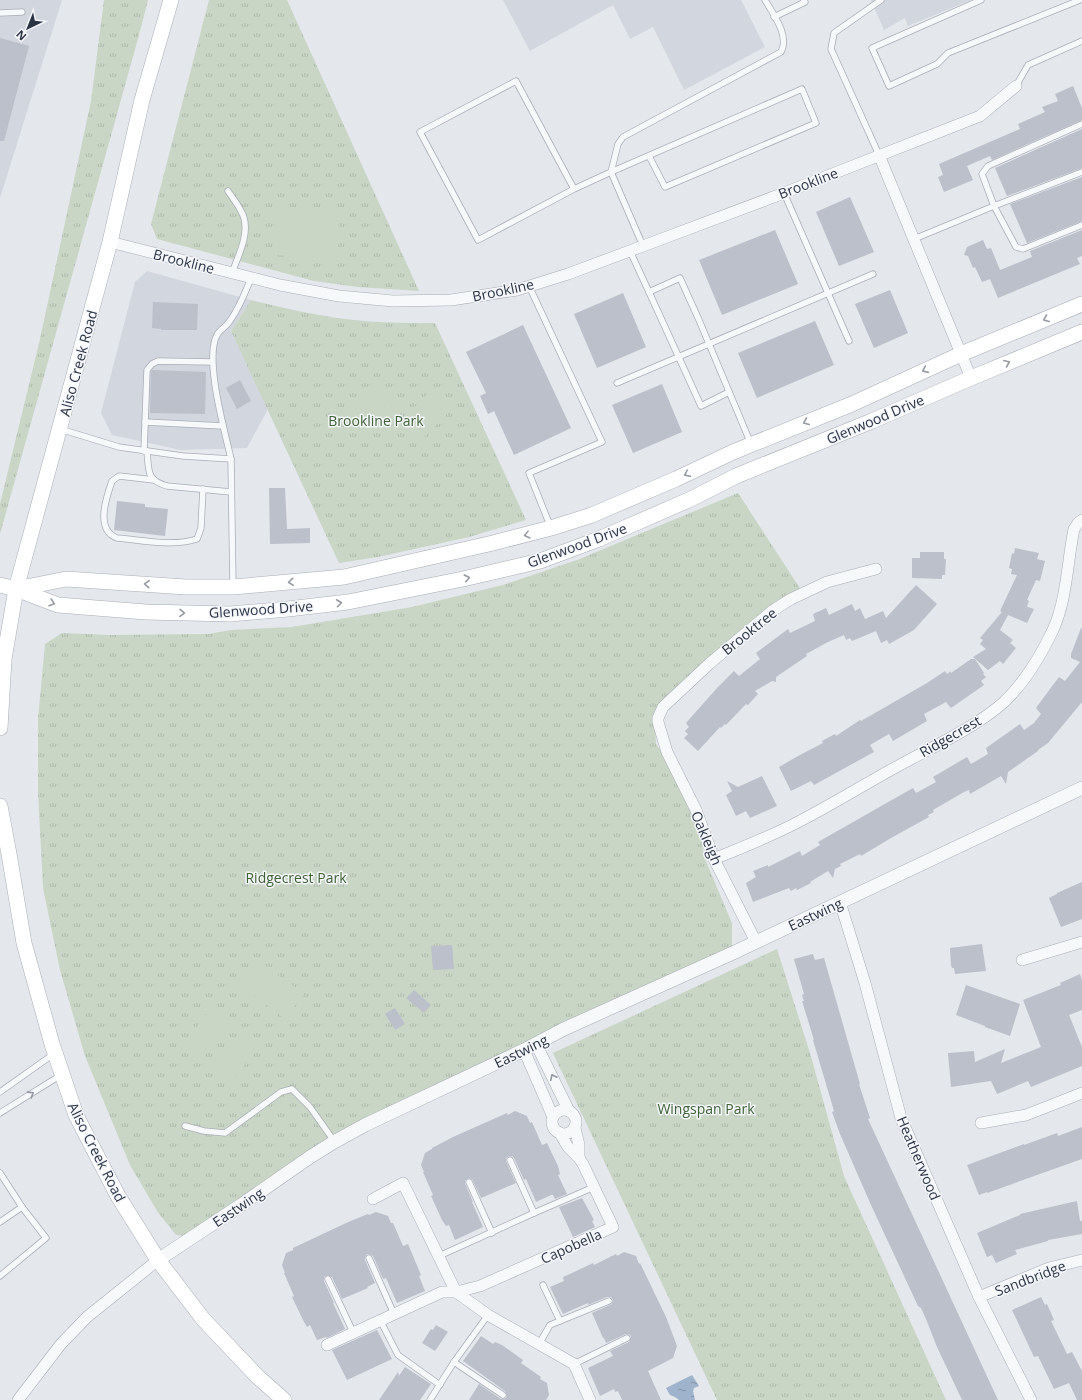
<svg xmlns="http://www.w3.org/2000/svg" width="1082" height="1400" font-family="'Open Sans',sans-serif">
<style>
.built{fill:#d2d6de}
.grass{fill:url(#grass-tufts)}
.pitch{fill:#c9d6c5}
.water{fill:url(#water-ripples)}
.building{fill:#bbc0ca}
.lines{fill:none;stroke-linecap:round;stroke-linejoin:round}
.service-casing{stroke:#a9aeb7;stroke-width:7}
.minor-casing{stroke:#a9aeb7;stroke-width:12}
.tertiary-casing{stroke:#a9aeb7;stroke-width:14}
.secondary-casing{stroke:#a9aeb7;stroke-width:16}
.service{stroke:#f7f8fa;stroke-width:5.5}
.minor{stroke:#f7f8fa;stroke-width:11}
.tertiary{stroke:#f7f8fa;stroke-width:13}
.secondary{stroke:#fff;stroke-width:15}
.oneway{stroke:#959aa2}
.oneway2{stroke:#9196a0}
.labels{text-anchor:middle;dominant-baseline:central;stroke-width:3;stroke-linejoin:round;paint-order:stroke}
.street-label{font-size:14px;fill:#2b3445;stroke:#f4f6f9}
.park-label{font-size:14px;fill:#3f6138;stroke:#f4f6f9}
</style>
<defs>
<pattern id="grass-tufts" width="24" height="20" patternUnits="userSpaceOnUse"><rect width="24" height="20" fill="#c9d6c5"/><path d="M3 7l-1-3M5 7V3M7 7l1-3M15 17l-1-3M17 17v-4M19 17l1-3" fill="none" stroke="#adb8ab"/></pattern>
<pattern id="water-ripples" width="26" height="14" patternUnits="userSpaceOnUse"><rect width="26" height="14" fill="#9fb4cc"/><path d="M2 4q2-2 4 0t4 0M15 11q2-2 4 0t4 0" fill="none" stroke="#8293a7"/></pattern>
</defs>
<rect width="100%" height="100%" fill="#e4e7ec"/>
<g class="built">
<path d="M0,0h62l-62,198z"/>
<path d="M503,0h238l24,47 -81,43 -31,-63 -23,12 -17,-34 -83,46z"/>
<path d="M871,0h100l-63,26 -3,-8 -21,12z"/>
<path d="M147,271l104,29 -20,31 37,78 -21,39 -66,2 -69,-15 -11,-22 34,-131z"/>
</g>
<g class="grass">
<path d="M104,0h44l-9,35 -139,499v-30l40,-165 51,-238z"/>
<path d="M209,0h78l132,291 -61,-4 -44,-6 -157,-42 -6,-15z"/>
<path d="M251,300c31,8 63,15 94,19 30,4 60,4 90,4l91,197 -57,17 -91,20 -39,6 -108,-232z"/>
<path d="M738,493l67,103 -53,35 -93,83 -4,14 1,16 12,16 30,66 7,33 27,64v26l-335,157 -202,131 -19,-2 -19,-24 -27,-46 -45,-109 -25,-86 -17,-82 -5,-96v-73l7,-75 17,-11 47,2 99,-1 23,-4 61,-3 120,-20 91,-22 74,-25z"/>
<path d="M777,949l33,104 34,123 102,224h-229l-164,-347z"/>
</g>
<g class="pitch">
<path d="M275,210l64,3 -1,46 -64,-4z"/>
<path d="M378,382l18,20 -34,34 -20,-19z"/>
<path d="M432,390l20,19 -35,35 -20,-20z"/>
<path d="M256,959l48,35 -19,25 -47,-35z"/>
<path d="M211,1008l18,13 -29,40 -18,-14z"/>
<path d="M241,1031l18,14 -29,39 -17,-14z"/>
</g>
<path class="water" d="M692,1375l7,11 -5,2 -1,3 2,9h-16l-4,-3 -5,-2 -4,-7z"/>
<g class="building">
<path d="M0,38l29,8 -25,95h-4z"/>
<path d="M1073,86l9,22v12l-90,40 -2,-4 -23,10 6,14 -29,12 -6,-15 5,-2 -4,-11 81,-35 -2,-5 27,-12 -3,-5 16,-6 -3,-7z"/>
<path d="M1082,129v39l-75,28 -12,-28z"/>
<path d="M1082,177v44l-55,22 -17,-39z"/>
<path d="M850,197l24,55 -35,14 -23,-54z"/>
<path d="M775,230l23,54 -76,31 -23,-55z"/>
<path d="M1082,230v26l-5,2 3,6 -82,34 -8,-19 -8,3 -7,-15 -2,1 -5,-12 -4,-1 3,-8 16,-7 4,9 4,-1 9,22 32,-13 -2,-6z"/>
<path d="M890,290l18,43 -34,15 -19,-44z"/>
<path d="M623,293l23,54 -49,21 -23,-54z"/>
<path d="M153,302l45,2 -1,26h-36v-1l-9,-1z"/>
<path d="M815,321l19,44 -77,33 -19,-45z"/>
<path d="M523,325l48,103 -57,27 -20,-44 -6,3 -8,-18 6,-3 -20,-41z"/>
<path d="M152,370l54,2 -1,42 -55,-1 1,-41z"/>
<path d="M240,380l11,21 -14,8 -11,-21z"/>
<path d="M662,384l20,48 -49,21 -21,-48z"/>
<path d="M269,488h16l2,41 23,-1v15l-40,1z"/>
<path d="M117,501l28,3v3l23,2 -3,27 -51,-6z"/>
<path d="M1015,548l24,5 -2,6 8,2 -5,20 -4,-1 -9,20 2,1 -2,5 1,1 6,2 -7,14 -19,-8 -8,15 13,10 -3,3 6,5 -13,16 -3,-3 -12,9 -15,-13 13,-8 -6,-5 3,-4 -3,-2 22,-26 -2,-1 17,-36 -6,-1 1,-5 -3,-1 3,-15 2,1z"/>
<path d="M920,552h24v7h2l-1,16h-3v4l-30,-1v-20h8z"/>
<path d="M916,585l21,19 -23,26 -25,14 -2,-4 -6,3 -5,-12 -24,10 -2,-3 -4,2 -2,-5 -16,7 -22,12 1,2 -31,21v5l-4,-1 -17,10 3,3 -10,11 -2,-1 -20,21 -1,-1 -4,4 -1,-1 -22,24 -14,-13 4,-4 -3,-3 4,-4 -3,-4 31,-35 17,-17 5,5 21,-17 -4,-6 32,-24 2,4 25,-12 -2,-7 13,-6 3,7 23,-11 3,7 5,-3 5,11 18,-8 3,7z"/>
<path d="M1081,628h1v74l-34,41 -10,7v1l-30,21 -2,12 -5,-8 -31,18 -1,-4 -5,2 -31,18 1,2 -6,3 1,2 -38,21 -30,18 -1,-2 -20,10 1,2 -6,3 -2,9 -5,-7 -18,11 1,1 -14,7 -1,-2 -5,3 -2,-3 -36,14 -7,-19 10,-6 -3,-6 15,-6v2l32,-16 2,5 18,-11 -2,-3 95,-54 3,5 20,-11 -3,-5 34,-20 4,7 17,-10 -2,-6 34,-24 4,6 10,-7 7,-9 -5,-6 11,-15 12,-16 6,4 15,-19 -9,-4v-4z"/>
<path d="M971,659h4l9,14 -1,1 3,3 -5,4 3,4 -33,23 -5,-6 -22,12 3,7 -34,20 -4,-7 -19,11 4,7 -60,33 -3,-4 -20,10 -12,-24 19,-11 25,-13 -1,-2 13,-7 1,2 24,-16 1,1 66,-38 18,-12 2,3 4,-3v2z"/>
<path d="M762,776l15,30 -27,12 -4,-7 -10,5 -10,-21 6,-4 -5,-10 11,6z"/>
<path d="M1082,882v37l-21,8 -12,-29 8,-4v-1z"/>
<path d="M982,944l4,27 -31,3 -1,-6h-2l-1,-3 -1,-17z"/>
<path d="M452,945l2,24 -21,1 -2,-24z"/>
<path d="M813,954l2,6 9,-2 36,126h-1l11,34 -2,1 130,281h-36l-25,-53 -11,-28 -5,-11 -3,-2 -47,-101 -31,-71 -8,-22 2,-1 -21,-71h1l-12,-39h2l-2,-6 2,-1 -10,-35z"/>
<path d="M1080,974l2,6v30l-13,5 13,32v19l-51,21 -3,-6 -31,13 -6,-13 -40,6 -3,-34 26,-2 1,11 30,-13 -4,14 40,-16 -18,-47 38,-15 -1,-2z"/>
<path d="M966,985l54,19 -10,32 -25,-9v-1l-29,-11z"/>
<path d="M414,990l17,15 -7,8 -18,-15z"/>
<path d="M395,1008l10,16 -10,6 -10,-16z"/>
<path d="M515,1111l12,5 3,7 2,-1 10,23 5,-2 11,23 2,8 -2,1 9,19 -12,5 -2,-4h-2l-15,7 -10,-23 -2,1 -10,-22 -2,-2h-3l-3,2v3l10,22 -35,15 -9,-19 -3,-1 -4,2v3l8,19h-1l11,25 -28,13 -6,-15 -3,1 -4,-6 -11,-24 2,-1 -10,-23h1l-3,-7 4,-12 7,-4v-1l21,-11 54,-24 1,2z"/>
<path d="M1082,1127v32l-95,34v-1l-8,3 -12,-30 57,-21v1l33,-12 1,3z"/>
<path d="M582,1198l12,22 -2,1 3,6 -22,10 -14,-30z"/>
<path d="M1077,1201l3,20h2v13l-34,6v1l-33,9 2,4 -21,9 -4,-8 -5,2 -10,-24 43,-18v-1z"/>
<path d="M376,1212l12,4 3,7h2l10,23 5,-2 13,31 -2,1 6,15 -28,12 -11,-25 -3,1 -10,-23 -3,-2h-3l-2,3v3l10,23 -8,4 1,1 -26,11 -10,-22 -4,-2 -4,2v4l10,22h-1l12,26 -18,9 -1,-1 -9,3 -7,-15 -3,2 -4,-7 -11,-23 2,-1 -10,-23h1l-3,-8 4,-12 7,-3v-2l53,-25 22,-9 1,1z"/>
<path d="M624,1252l12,4 3,8 1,-1 26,54 11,29 -4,12 -25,13 13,29h-39l-4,-9 -3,1 -1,-3 -14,7 -12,-28 25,-12 -3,-5 19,-9 2,-6 -2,-2h-3l-20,9 -2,-5h-1l-11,-25 20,-9 1,-4 -2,-3h-4l-19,8v-2l-25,11 -13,-27 14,-6 -1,-4 7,-3 23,-11 1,2 22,-11 1,2z"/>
<path d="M1041,1297l4,8 2,-1 7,16 -3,1 16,33 5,-2 10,19v29h-5l-8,-17 -15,6 -16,-33 -4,1 -22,-47z"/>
<path d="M436,1325l12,7 -13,19 -13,-8 9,-14 2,1z"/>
<path d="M377,1330l15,29 -45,21 -15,-30z"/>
<path d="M481,1336l12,8 2,-2 7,3 21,15 -2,3 20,14 -1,2 7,4 2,12 -3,5h-77l10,-16 22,15h4l2,-3 -2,-5 -42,-30z"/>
<path d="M405,1367l26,17 -11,16h-41l19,-28 1,4z"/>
</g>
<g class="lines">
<g class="service-casing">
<g id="service">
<path d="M981,0l-109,48 17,38 48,-22 11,-11 132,-53"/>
<path d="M0,13l22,-1"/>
<path d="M774,17l31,-15 -1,-2"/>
<path d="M1016,86l12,-21 54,-24"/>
<path d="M1082,124l-94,42 -6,8 12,32 22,41 7,2 59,-24"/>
<path d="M879,155l-48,-106 3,-16 47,-33"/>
<path d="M611,172l191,-83 14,34 -151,64 -16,-31"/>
<path d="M611,172l7,-28 5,-7 158,-85c9,-16 -8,-38 -16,-52"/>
<path d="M574,189l-58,-108 -96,51 58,108 96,-51 37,-17 32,74"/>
<path d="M228,191c6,9 13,17 16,27 5,18 -6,38 -12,55"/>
<path d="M784,193l65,148"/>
<path d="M914,239l80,-33 88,-34"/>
<path d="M630,251l19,41 31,-14 19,42 52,124"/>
<path d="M529,286l73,156 -73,31 22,55"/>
<path d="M649,292l52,114 28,-14"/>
<path d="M617,383l256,-109"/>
<path d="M145,422l78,4"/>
<path d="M60,429l59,18 64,9 48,3 2,128"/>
<path d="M144,451l3,-81 5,-6 6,-3 54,1"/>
<path d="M147,451c2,20 -1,29 20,35l64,6"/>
<path d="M231,459c-6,-27 -27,-100 -14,-124 2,-5 9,-8 12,-13 10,-13 16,-29 22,-44"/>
<path d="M154,480l-35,-4 -7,5c-6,17 -17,49 5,57 25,2 55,9 80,1l4,-11 2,-39"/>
<path d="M0,1092l55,-39"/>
<path d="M0,1113l61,-38"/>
<path d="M185,1126l19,5 21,2 56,-41 11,-3 18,18 24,34"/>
<path d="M510,1160l24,53"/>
<path d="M0,1173l22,34 24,31 -46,38"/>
<path d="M469,1182l23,51"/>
<path d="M0,1222l22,-15"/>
<path d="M439,1256l95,-43 60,-26"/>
<path d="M369,1258l25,56"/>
<path d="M328,1279l25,53"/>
<path d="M543,1285l17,36"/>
<path d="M380,1320l18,35 42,30"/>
<path d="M539,1344l11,-19 59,-24"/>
<path d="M454,1362l49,33"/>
<path d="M574,1364l53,-26"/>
<path d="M430,1400l24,-38 34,-47"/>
</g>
</g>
<g class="minor-casing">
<g id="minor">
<path d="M879,155l92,223"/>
<path d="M110,242l170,43 59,11 54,5 58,-1 66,-10 51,-16 75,-28 141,-53 196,-77 36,-30"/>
<path d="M714,859c29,-12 58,-23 86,-38 33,-17 65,-37 98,-55 34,-19 77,-38 106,-64 20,-19 36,-45 48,-70 15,-31 15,-69 22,-103l4,-6 4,-3"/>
<path d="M840,902l25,81 36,135 78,179 52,103"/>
<path d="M756,942l-42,-83 -18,-49 -29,-58 -9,-30v-4l5,-11 46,-43 63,-53 19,-12 36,-17 49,-13"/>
<path d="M1022,960l60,-18"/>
<path d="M536,1044l33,67"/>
<path d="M524,1050l29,67"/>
<circle cx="564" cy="1122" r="12"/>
<path d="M981,1123l45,-8 56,-22"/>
<path d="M575,1128l4,17v13"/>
<path d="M373,1199l30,-16 53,109 32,23 86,49 16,36"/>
<path d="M979,1297l70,-29 33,-8"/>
<path d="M327,1345l115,-53h14l24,-6 133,-59 -30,-63 -4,-6 -11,-11 -9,-15"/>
<path d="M18,1400l43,-56 26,-27 71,-57"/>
</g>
</g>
<g class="tertiary-casing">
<path id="tertiary" d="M158,1260l83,-55 69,-48 24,-15 31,-17 159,-75 40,-21 171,-77 347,-164"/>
</g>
<g class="secondary-casing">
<g id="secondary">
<path d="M0,585l16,4 42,16 88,7 84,2 58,-5 60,-7 115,-23 77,-18 59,-22 92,-40 45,-23 136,-55 99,-43 111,-46"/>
<path d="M16,589l50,-10 120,8h47l111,-10 149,-34 58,-15 41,-13 84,-36 57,-27 119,-48 109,-50 121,-50"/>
<path d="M0,728l4,-69 12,-70 94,-347 32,-142 29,-100"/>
<path d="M0,806l9,48 15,89 28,101 24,71 7,14 35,67 40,64 45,59 55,58 26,23"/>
</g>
</g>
<use href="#service" class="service"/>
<use href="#minor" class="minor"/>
<use href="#tertiary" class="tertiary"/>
<use href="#secondary" class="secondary"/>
</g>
<defs><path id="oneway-chevron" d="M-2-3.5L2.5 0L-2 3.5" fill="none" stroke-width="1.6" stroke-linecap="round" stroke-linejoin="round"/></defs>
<g class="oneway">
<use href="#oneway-chevron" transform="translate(1046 319) rotate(158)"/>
<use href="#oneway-chevron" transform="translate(1007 363) rotate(-22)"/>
<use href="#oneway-chevron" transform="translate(925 370) rotate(156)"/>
<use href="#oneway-chevron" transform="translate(806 422) rotate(158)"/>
<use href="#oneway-chevron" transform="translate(687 474) rotate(154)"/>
<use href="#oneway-chevron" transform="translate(527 535) rotate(166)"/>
<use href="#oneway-chevron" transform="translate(467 578) rotate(-13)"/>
<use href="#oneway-chevron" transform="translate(291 582) rotate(175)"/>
<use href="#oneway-chevron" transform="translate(147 584) rotate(-176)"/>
<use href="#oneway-chevron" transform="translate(52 603) rotate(19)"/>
<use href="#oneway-chevron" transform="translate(339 603) rotate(-7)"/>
<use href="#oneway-chevron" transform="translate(182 613) rotate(1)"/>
</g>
<g class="oneway2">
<use href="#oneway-chevron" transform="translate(553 1077) rotate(-116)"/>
<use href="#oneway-chevron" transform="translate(31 1094) rotate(-32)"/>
</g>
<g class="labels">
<g class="street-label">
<text transform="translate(808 183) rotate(-21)">Brookline</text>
<text transform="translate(184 261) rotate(14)">Brookline</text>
<text transform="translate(503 290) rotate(-12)">Brookline</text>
<text transform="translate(78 363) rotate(-75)">Aliso Creek Road</text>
<text transform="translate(875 419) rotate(-23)">Glenwood Drive</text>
<text transform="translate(577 545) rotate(-20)">Glenwood Drive</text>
<text transform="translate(261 609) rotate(-4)">Glenwood Drive</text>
<text transform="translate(749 631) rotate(-39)">Brooktree</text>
<text transform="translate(950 736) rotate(-30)">Ridgecrest</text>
<text transform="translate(707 838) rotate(67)">Oakleigh</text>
<text transform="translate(815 914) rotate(-25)">Eastwing</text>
<text transform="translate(521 1051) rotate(-26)">Eastwing</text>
<text transform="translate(97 1152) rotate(63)">Aliso Creek Road</text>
<text transform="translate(919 1158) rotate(67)">Heatherwood</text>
<text transform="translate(238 1207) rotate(-34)">Eastwing</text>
<text transform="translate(571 1246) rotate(-24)">Capobella</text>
<text transform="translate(1030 1278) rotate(-21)">Sandbridge</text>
</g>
<g class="park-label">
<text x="376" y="420">Brookline Park</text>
<text x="296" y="877">Ridgecrest Park</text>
<text x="706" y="1108">Wingspan Park</text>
</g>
</g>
<g transform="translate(28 28) rotate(223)" stroke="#f4f6f9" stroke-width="3" paint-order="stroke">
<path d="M0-3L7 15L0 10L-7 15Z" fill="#2b3445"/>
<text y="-6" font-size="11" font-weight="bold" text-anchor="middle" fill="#2b3445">N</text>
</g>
</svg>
